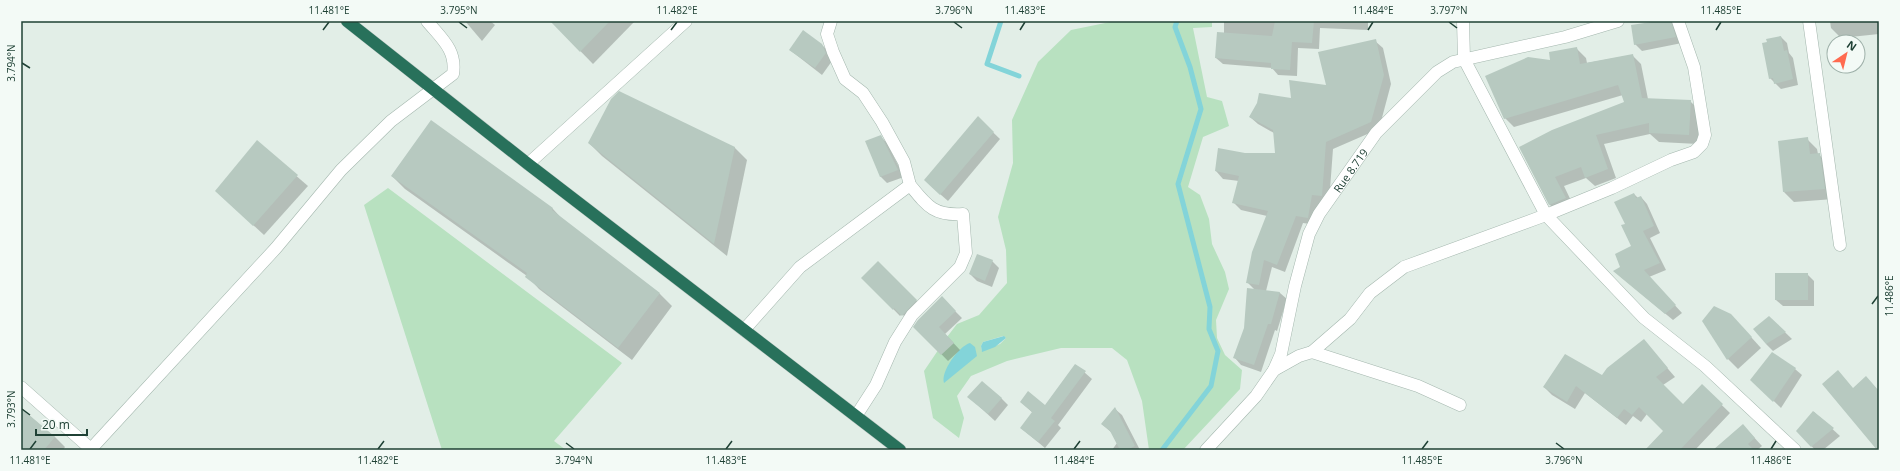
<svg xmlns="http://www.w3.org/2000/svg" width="1900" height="471" font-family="'Open Sans',sans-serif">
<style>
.green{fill:#b8e1c0;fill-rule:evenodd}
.water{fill:#83d4d9}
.shadow{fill:#0003}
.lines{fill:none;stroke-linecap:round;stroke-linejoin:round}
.stream{stroke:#83d4d9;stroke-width:5}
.building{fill:#b7c9c0}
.street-casing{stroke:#a4b7ae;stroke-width:13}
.highway-casing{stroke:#c0cac6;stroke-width:13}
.street{stroke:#fff;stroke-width:12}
.highway{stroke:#28715b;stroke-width:12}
.ticks{fill:none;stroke:#1f4135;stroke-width:1.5}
.labels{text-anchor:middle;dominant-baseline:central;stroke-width:4;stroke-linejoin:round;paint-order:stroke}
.street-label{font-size:11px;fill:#1f4135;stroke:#f3faf6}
.neatline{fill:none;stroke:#1f4135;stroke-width:1.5}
.ticks-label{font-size:10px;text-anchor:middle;fill:#1f4135}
</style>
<rect width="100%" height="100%" fill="#e2eee7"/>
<g class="green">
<path d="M1115,21h97v6l-19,1 14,69 15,4 7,25 -26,11 -15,50 12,8 9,24 3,25 13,28 4,17 -13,31 1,18 8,17 17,15 -2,19 -57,61h-34l-7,-49 -15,-41 -15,-12h-51l-54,13 -36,15 -14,20 7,22 -5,20 -26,-20 -9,-47 23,-34 10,-13 22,-9 28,-32 -1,-33 -8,-33 15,-54 -1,-43 26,-58 33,-32zM1003,336l3,2 -6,6 -18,7 -1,-5 2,-4z"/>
<path d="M388,188l234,175 -68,78 12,9h-124l-78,-245z"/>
</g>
<g class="water">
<path d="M1004,336l2,2 -11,9 -13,5 -1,-6 2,-4z"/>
<path d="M970,343l5,4 2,9 -33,27c-4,-11 15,-37 26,-40z"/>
</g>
<g class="shadow">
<path d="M465,21h25l5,4 -13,16z"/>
<path d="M551,21h84l-42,43z"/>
<path d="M1224,21h144v9l-48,-2 -1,21 -21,-1 -1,28 -19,-1 -6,-7 -49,-4 -7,-6 8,-24z"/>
<path d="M1665,21h6l6,6 5,16 -40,8 -7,-7z"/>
<path d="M1830,21h49v13l-38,4 -10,-10z"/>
<path d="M1781,37l6,6 2,10 4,5 5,27 -17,4 -11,-11z"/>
<path d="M1375,41l8,7 8,36 -12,45 -46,20 -4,54 -9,-1 -4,23 -13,-2 -18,49 -13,-5 -6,24 14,2 7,6 -10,32 -2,-1 -14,42 -20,-7 -6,-7 10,-30 10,-38 -8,-8 20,-66 -26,-6 -8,-8 6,-21 -16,-2 -7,-8 29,-17h31l-2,-21 -16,-9 -8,-7 77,-31z"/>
<path d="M822,45l7,7 3,9 -10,14 -32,-25z"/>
<path d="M1577,49l9,9 1,5 45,-8 9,9 7,35 42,2 9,9 -1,34 -39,-2 -9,-8 -46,10 12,34 -21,8 -9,-8 -22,8 10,21 -15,7 -9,-9 -30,-57 105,-45 -2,-8 -109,32 -9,-9 46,-57z"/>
<path d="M978,118l22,21 -52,62 -16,-14z"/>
<path d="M431,122l122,87 12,13 95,72 12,12 -40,54 -93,-71 -12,-13 -122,-87 -13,-13z"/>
<path d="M880,136l7,7 17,34 -17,6 -7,-7z"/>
<path d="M1807,139l10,10 1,5 11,10 5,35 -40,3 -10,-10z"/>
<path d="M257,142l51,44 -44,49 -48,-44z"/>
<path d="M589,143l145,4 13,13 -20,96 -125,-100z"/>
<path d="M1634,194l4,4 3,-1 6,7 13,29 -10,5 16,32 -17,7 33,36 -9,7 -52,-43 1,-9 10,-21 -6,-23z"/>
<path d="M992,261l7,7 -7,19 -15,-6 -7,-7z"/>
<path d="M878,263l45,44 -13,15 -8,-8 -2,2 -37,-38z"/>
<path d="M1807,274l7,7v25h-31l-7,-6z"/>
<path d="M949,305l13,13 -17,16 15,16 -12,11 -33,-34z"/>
<path d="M1769,317l23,22 -19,12 -7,-7z"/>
<path d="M1703,321l38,5 20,22 -23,21 -10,-10z"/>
<path d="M1644,341l31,36 -12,8 20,21 19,-20 28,27 -35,37h-49l18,-19 -17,-17 -6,8 -8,-6 -7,9 -41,-32 -10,16 -23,-14 -8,-8 58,-10z"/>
<path d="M1076,365l16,14 -34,46 3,3 -16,20 -24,-20 12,-15 -12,-11 24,4z"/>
<path d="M1795,369l7,6 -21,33 -29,-28z"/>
<path d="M969,397l32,1 7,7 -13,16z"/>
<path d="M21,409l34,28 10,10 -2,3h-42z"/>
<path d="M1115,409l7,6 18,35h-28l5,-7 -5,-10 -10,-9z"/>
<path d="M1814,412l26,24 -17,14h-8l-17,-19z"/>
<path d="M1750,433l12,13 -5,4h-42z"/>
</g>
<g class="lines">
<g class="stream">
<path d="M1001,21l-14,43 32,12"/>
<path d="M1162,450l49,-64 7,-35 -9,-22 1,-22 -32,-123 23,-75 -11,-42 -15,-40 2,-6"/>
</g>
</g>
<g class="building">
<path d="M550,21h60l-30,31z"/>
<path d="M1275,21h39l-2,22 -20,-1 -2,28 -19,-1v-6l-56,-5 2,-26 55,4z"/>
<path d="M1658,21h13l5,16 -42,8 -3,-20z"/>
<path d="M803,30l19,14 4,9 -11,15 -26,-18z"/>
<path d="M1781,36l3,15 3,-1 6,29 -19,5 -1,-6 -4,1 -7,-36 5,-1 -1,-3z"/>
<path d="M1376,39l8,36 -13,47 -45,20 -4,54 -10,-1 -4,23 -12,-2 -19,49 -13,-5 -5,25 -13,-2 6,-31 16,-41 -36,-8 7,-27 -24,-5 3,-23 27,5h30l-2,-23 -24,-13 8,-14 2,-10 32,5 -2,-18 37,5 -8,-33z"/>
<path d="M1577,47l3,17 53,-10 9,44 49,2 -2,35 -40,-2v-10l-53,12 12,34 -23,9 -4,-11 -26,10 11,21 -17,7 -30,-58 33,-17 72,-28 -6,-17 -114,34 -19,-43 43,-19 22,3 -1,-8z"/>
<path d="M619,91l116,56 -21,97 -126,-101 23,-44z"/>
<path d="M978,116l16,16 -54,63 -16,-15z"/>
<path d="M431,120l122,88 -1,2 108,83 -42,55 -93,-71 2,-4 -136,-97z"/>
<path d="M881,135l17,35 -18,7 -15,-36z"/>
<path d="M1808,137l2,17 10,-1 5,36 -42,3 -5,-51z"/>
<path d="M257,140l41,35 -45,51 -38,-35z"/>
<path d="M1634,193l2,5 5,-2 13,30 -11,5 17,32 -16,7 32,35 -11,9 -52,-43 7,-4 -5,-13 16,-8 -10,-21 4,-1 -11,-22z"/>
<path d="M977,254l16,6 -8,21 -16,-7z"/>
<path d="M878,261l39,39 -15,16 -8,-8 -1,2 -32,-32z"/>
<rect x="1775" y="273" width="33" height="27"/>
<path d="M1247,288l33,4 -9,32h-3l-14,41 -21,-7 11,-30z"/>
<path d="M942,296l14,15 -17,16 15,16 -13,12 -28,-28 5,-7z"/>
<path d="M1714,306l17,8 21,23 -25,23 -25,-39z"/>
<path d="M1769,316l17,16 -20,12 -13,-15z"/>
<path d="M1644,339l24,29 -12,9 27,27 19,-20 21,20 -43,46h-35l18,-19 -24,-24 -7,8 -8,-6 -7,9 -41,-32 -9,16 -24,-15 22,-33 37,21 5,-7z"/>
<path d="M1772,352l24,16 -23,34 -23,-22z"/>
<path d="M1075,364l11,7 -35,47 4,3 -17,21 -18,-14 12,-16 -12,-10 8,-11 17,14z"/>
<path d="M1838,370l15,18 13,-12 13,15v59h-2l-55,-66z"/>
<path d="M982,381l20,17 -14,16 -21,-17z"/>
<path d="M1115,407l20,39 -8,4h-7l-10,-19 -9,-7z"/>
<path d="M21,408l34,29 -11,13h-23z"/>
<path d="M1813,411l21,17 -23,19 -15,-16z"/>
<path d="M1743,424l12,14 -7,6 6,6h-41z"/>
</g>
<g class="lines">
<g class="street-casing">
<g id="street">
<path d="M1463,21l1,38 82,156 98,103 61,48 90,84"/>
<path d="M1809,21l31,224"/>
<path d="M528,164l158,-143"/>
<path d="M744,330l56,-63 110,-82 -6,-23 -22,-40 -19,-29 -18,-14 -12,-27 -6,-18 4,-13"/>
<path d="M1312,352l106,34 42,19"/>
<path d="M1274,370l25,-14 13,-4 38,-33 20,-26 34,-26 142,-52 66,-27 59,-28 23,-8 8,-8 3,-9 -11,-68 -16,-46"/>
<path d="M21,387l71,63"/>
<path d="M856,416l20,-31 19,-43 17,-27 48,-48 6,-14 -3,-39c-29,2 -36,-8 -53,-29"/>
<path d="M90,450l186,-202 65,-78 50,-49 62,-47c4,-24 -12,-36 -26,-53"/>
<path id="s1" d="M1206,450l50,-54 18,-26 7,-16 14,-68 14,-52 10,-20 57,-81 61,-61 16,-10 112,-25 53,-16"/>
</g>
</g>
<g class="highway-casing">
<path id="highway" d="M347,21l181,143 372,286"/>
</g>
<use href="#street" class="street"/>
<use href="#highway" class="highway"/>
</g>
<path class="ticks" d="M459,22l8,6M954,22l8,6M1449,22l8,6M323,30l6,-8M671,30l6,-8M1020,30l5,-8M1368,30l5,-8M1716,30l5,-8M22,63l8,5M1872,304l6,-8M22,409l8,6M566,443l8,6M1556,443l8,6M30,449l6,-8M378,449l6,-8M726,449l6,-8M1074,449l6,-8M1422,449l6,-8M1771,449l5,-8"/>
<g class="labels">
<g class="street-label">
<text stroke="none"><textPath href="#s1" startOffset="322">Rue 8.719</textPath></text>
</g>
</g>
<rect width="1900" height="471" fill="none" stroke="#f3faf6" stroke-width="44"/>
<g transform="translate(1846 54) rotate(35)"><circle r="19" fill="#f3faf6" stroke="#9eb0a9"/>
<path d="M0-3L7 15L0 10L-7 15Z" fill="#ff6a4f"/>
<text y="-6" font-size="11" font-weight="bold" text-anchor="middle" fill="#1f4135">N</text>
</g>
<path d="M36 429v6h51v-6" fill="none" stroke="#1f4135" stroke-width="2"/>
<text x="42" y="429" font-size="12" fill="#1f4135" stroke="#f3faf6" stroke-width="3" paint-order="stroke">20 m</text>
<rect x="22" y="22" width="1856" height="427" class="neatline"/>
<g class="ticks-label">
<text x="329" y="14">11.481°E</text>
<text x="459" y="14">3.795°N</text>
<text x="677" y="14">11.482°E</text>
<text x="954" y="14">3.796°N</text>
<text x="1025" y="14">11.483°E</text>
<text x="1373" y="14">11.484°E</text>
<text x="1449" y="14">3.797°N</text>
<text x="1721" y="14">11.485°E</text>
<text transform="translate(11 63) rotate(-90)" y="4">3.794°N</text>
<text transform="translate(1889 296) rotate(-90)" y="4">11.486°E</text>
<text transform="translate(11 409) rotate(-90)" y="4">3.793°N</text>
<text x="30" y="464">11.481°E</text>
<text x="378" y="464">11.482°E</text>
<text x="574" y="464">3.794°N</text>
<text x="726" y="464">11.483°E</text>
<text x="1074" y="464">11.484°E</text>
<text x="1422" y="464">11.485°E</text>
<text x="1564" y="464">3.796°N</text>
<text x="1771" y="464">11.486°E</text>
</g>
</svg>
